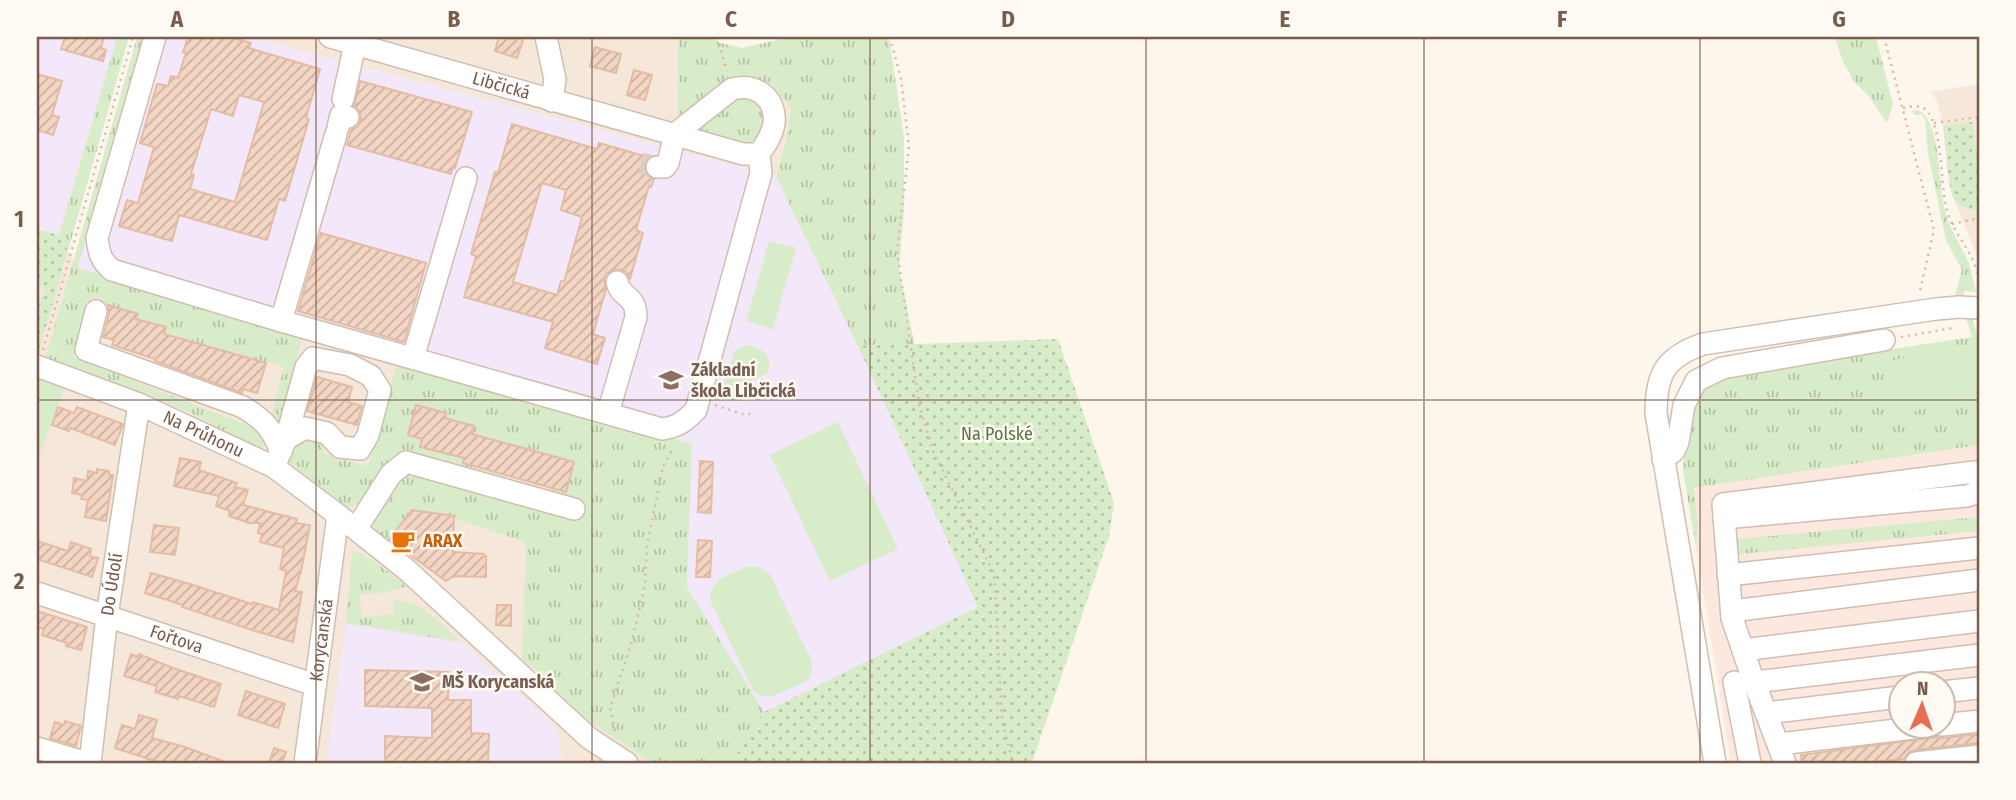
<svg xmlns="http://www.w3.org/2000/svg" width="2016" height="800" font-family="'Fira Sans Condensed',sans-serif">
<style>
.residential{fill:#f5e8da}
.commercial{fill:#fde8e0;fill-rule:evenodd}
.education{fill:#f3e8fa}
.grass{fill:url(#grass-tufts);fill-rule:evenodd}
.park{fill:#d8ecc9}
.garden{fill:url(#garden-dots)}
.building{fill:url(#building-hatch);stroke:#e6bba3;stroke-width:2;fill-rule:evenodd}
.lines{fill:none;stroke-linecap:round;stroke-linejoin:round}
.minor-tunnel{stroke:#dcd0c4;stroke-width:21;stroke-dasharray:21 10;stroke-linecap:butt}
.minor-casing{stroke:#d1beb0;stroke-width:24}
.path{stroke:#d9b8a5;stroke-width:2.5;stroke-dasharray:2 5;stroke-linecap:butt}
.minor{stroke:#fff;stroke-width:21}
.grid{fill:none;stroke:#7a5c4d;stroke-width:2;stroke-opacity:0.55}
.labels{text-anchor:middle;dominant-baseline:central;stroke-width:5;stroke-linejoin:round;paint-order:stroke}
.street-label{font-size:18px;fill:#7a5c4d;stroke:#fffaf3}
.education-label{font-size:18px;font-weight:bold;fill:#785e54;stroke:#fffaf3;text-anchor:start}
.park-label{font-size:18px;fill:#537a41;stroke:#fffaf3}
.food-label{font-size:18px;font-weight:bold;fill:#c56008;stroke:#fffaf3;text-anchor:start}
.neatline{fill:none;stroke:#7a5c4d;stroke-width:2.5}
.grid-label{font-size:23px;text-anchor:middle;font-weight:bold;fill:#7a5c4d}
</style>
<defs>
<pattern id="grass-tufts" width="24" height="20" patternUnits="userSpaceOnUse" patternTransform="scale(1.75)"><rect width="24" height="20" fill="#d8ecc9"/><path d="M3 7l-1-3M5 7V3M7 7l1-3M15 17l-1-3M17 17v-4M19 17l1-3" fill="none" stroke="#b4c2a5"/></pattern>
<pattern id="garden-dots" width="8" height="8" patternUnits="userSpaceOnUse" patternTransform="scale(1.75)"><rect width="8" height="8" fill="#d8ecc9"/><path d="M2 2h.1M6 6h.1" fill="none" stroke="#b4c2a5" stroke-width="1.8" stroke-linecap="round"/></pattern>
<pattern id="building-hatch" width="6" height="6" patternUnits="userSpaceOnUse" patternTransform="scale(1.75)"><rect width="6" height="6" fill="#f3d5c3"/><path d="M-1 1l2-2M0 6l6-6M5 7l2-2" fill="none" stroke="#cab0a1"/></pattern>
</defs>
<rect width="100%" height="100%" fill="#fdf6ec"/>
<g class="residential">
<path d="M249,37h429v78l56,-36 38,5 19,24 -6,36 -9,33z"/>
<path d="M1979,84v177l-25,-62 -4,-16 -7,-57 -6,-25 -6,-9z"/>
<path d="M37,229l22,6 19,33 614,176 -124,263 84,56h-615z"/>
</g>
<path class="commercial" d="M1979,445v318h-248l-35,-215 2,-24 -4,-36zM1900,684h42v42h-42z"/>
<g class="education">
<path d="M37,37h80l-58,198 -22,-7z"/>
<path d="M144,37h105l527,140 115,238 88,192 -216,106 -76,-126 5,-143 -615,-176z"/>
<path d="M346,623l114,19 91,80 8,13 2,28h-235z"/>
</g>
<g class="grass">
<path d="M117,37h12l-61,214 -9,-16z"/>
<path d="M137,37h7l-66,231 614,176 -5,143 77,125 214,-105 -87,-192 -115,-238 9,-33 6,-36 -19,-24 -38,-5 -56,37v-79h31l5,1 6,5 22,5 48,-11h99l15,100v72l-5,60 27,131 40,114 42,249h-356l-84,-56 -32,-38 -14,-8 4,-119 -71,-23 -45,1 -27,24 -9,-9 -1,-15 -12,-17 -12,5 -53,-32 -7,-15 7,-17 16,-7 10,8 2,9 44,12 28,-100 -94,-27 -24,86 -6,-11 12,-47 -120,-33 1,-7 -29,-8 1,-5 -50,-14 -14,57 186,73 6,7 -2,9 -4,4 -60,-33 -55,-24 -98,-36zM416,405l30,8 -2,6 30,7 -2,8 14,5 88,23 -8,30 -15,-4 -2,7 -44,-12 1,-8 -43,-12 1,-5 -43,-11 1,-8 -14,-4z"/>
<path d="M1835,37h41l17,67 -6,19 -19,-28 -13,-12 -13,-23z"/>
<path d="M742,96l15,4 11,20 -11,20 -15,4 -44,-13 -3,-3 23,-20z"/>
<path d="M1917,110c22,7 22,65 25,85 3,26 12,38 23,60 6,12 8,24 11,37l-12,-1v8h-10l8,-29 -16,-30 -18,-86 -3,-34 -3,-5h-7l-3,-4z"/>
<path d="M1965,315l7,1 7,27v102l-285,43 4,36 -2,24 -13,-78 3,-43 12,-35 12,-8 27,-12 235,-35z"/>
<path d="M1979,517v14l-248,24 -1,-32 7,16z"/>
<path d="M352,551l12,4 45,31 -17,5 -33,4 3,22 32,-3 -1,-13c24,-5 52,26 67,41l-114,-19z"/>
</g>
<g class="park">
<path d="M769,241l27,7 -23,81 -27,-8z"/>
<path d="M747,345c15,3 26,10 21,27l-16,10 -5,10 -8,9 -10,-1 -8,-7 14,-43z"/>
<path d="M1963,349l12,48 -82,19 -12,-54z"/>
<path d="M37,379l27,10 -27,73z"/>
<path d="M838,422l60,127 -68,32 -60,-126z"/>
<path d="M749,566l10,1 11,7 42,88v10l-3,8 -38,17 -9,-1 -8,-4 -44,-92c1,-23 20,-25 39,-34z"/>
</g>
<g class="garden">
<path d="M1979,121l-6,3 6,44 -1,44c-8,-3 -20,-6 -24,-13 -6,-9 -9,-59 -11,-73z"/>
<path d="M37,229l22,6 9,16 -30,103 -1,-51h3l5,-16 -8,-2z"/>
<path d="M1058,339l56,164 -5,33 -77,227h-301l32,-50 215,-106 -120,-261z"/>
</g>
<g class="building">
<path d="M65,37h39l-3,11 5,2 -3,11 -42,-12z"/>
<path d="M188,37h42l21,6 -2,5 71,21 -14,49 3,1 -24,82 -6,-2 -12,41 -88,-25 -7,26 -53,-15 8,-26 11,3 16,-56 -14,-4 17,-59 11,2 3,-10 7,2 8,-26h-3zM239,95l25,7 -29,100 -45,-13 4,-14 -3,-1 20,-65 22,7z"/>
<path d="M499,37h25l-7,21 -22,-7z"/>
<path d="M595,47l26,7 -5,19 -26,-7z"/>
<path d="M634,70l18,5 -7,25 -18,-5z"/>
<path d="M37,74l25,7 -10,34 7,2 -6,18 -16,-5z"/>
<path d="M360,81l112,31 -17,56 -2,-1 -2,7 -104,-29 4,-15 7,-4 3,-6 -1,-7 -6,-7z"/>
<path d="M512,124l85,25 2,-6 49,14 -4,11 2,6 8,5 -3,8 -2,-1 -13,44 7,3 -13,46 -4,-7 -7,-3 -12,4 -3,6 2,10 -13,45 12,4 -8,26 -52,-16 8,-26 -89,-25 12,-41 -5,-2 24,-82 3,1zM542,183l24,7 -5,20 21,7 -18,65 -3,-1 -4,14 -44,-13z"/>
<path d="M321,233l105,30 -22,79 -106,-31z"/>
<path d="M108,305l30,9 -2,5 30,8 -2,7 102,29 -9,30 -14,-4 -1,4 -87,-32v-2l-43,-14 2,-5 -11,-3 6,-23z"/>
<path d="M317,377l35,10 -4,15 14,4 -5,19 -50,-14z"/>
<path d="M416,405l30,8 -1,5 29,8 -2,8 102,28 -8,30 -103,-29 1,-5 -44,-11 2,-8 -14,-4z"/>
<path d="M58,407l16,6 3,-6 46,17 -8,21 -45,-17 -1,3 -17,-6z"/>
<path d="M180,458l21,4 -2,8 38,13 -2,4 13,3 -5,15 54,14 -1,4 14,2 -9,46 -6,20 7,1 -9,50 -41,-12 -70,-23 1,-2 -38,-12 6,-20 39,11 62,20 1,-2 26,8 7,-39 -6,-2 4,-21 -24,-6 2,-8 -4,-1 2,-10h-11l-20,-7 1,-5 -14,-5 3,-10 -45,-10z"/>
<path d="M700,461l13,1 -2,51 -13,-1z"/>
<path d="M97,469l12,2v4h4l-7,46 -21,-4 3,-17 -7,-1 1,-4 -10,-2 2,-15 13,3 1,-10 9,2z"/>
<path d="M412,510l42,6 -1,36 31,2v2h2v21l-32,-1 -8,5 -57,-42z"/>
<path d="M154,525l25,3 -4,27 -25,-3z"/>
<path d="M698,540l14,1 -2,36h-14z"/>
<path d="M37,541l31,10 3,-9 20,7 -1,7 8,2 -6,19 -55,-18z"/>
<path d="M497,605h14v21l-15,-1z"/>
<path d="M37,611l50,16 -6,23 -15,-4 1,-3 -25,-8 2,-6 -7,-2z"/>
<path d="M131,654l7,3 1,-3 34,14 48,16 -7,23 -35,-11 -1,3 -23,-7 2,-6 -33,-10z"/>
<path d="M365,670l84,2 -1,28h23v33l18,1 -1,29h-103v-27l47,2v-30l-67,-2z"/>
<path d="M246,691l39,13 -7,24 -40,-13z"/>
<path d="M139,715l18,5 -5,18 33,9 40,15 -1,1h-63l-46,-15 7,-23 13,4z"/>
<path d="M65,721l16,5 -5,20 -26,-8 5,-16 9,3z"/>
<path d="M1979,734v9l-64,7 -7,3 -4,6 -38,4h-64l-1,-8 136,-18 6,1z"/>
<path d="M274,748l12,4 -4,11h-13z"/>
</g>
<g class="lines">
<path class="minor-tunnel" d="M641,163l16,4"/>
<g class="minor-casing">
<g id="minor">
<path d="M155,37l-58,201c2,15 4,23 15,32l169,51 381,108c16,-2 23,-8 34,-19l65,-237 -2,-19"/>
<path id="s1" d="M330,37l413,117h16c6,-9 13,-18 15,-30 3,-26 -18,-41 -42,-35l-57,45"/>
<path d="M546,37l9,42 -3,22"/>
<path d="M343,99l12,-55"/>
<path d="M338,127l3,-12 7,2"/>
<path d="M657,167h8l3,-4 7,-29"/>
<path d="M96,311l-10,39 157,57c21,13 29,21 38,45"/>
<path d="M281,321l55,-187"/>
<path d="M413,358l53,-180"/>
<path id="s2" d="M37,366l102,38 135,63 64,48 69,55 182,168 38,25"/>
<path d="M608,413l28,-96c0,-23 -15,-18 -19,-35"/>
<path d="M1663,459l11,-8 4,-9 6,-37 12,-24 26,-13 162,-28"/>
<path d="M274,467l12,-28 19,-11 22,5 13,14 20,2 8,-14 12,-45 -9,-14 -21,-11 -37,-7 -7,9 -20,72"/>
<path d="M1724,518l243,-22 12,-4"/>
<path d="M356,529l35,-55 15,-12 168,47"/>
<path d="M1728,575l251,-27"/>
<path id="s3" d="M37,593l278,92"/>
<path d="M1732,611l247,-31"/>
<path d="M1743,650l236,-29"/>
<path d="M1734,682l16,81"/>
<path d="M1755,682l224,-27"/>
<path d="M1942,692l37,-4"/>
<path d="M1767,713l133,-16"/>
<path d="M1942,725l37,-4"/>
<path d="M1779,744l151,-18"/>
<path d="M37,748l50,15"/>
<path id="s4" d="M90,763l17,-147 32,-212"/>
<path id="s5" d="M305,763l33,-248"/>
<path d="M1715,763l-59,-350c0,-40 10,-56 47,-69l233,-35 23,-2 20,1"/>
<path d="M1785,763l-35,-92 -18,-53 -9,-114 251,-32 5,8"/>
<path d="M1916,763l63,-7"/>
</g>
</g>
<g class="path">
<path d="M717,37l10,34"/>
<path d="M756,37h15"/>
<path d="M890,37l11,42 8,67 -12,105 22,152 14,48 61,123 8,146 11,43"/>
<path d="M1884,37l50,193 -14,61"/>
<path d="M1903,108c9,-2 19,-4 25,4 14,19 13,67 17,90 4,23 15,34 26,54 4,7 6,17 8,25"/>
<path d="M1934,123l45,-6"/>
<path d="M1952,224l27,-6"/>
<path d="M1901,337l52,-9"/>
<path d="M43,350l90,-313"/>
<path d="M715,405l27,9h11"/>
<path d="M615,731l-5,-23 21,-63 14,-60 2,-40 16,-79 11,-19"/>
</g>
<use href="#minor" class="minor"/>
</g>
<path class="grid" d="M316,37v726M592,37v726M870,37v726M1146,37v726M1424,37v726M1700,37v726M37,400h1942"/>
<defs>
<g id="school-bare" transform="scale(1.89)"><path d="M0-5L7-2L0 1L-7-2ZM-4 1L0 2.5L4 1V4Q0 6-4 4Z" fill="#8d6e63" stroke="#fffaf3" stroke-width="2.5" paint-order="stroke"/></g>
<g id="cafe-bare" transform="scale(1.89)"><path d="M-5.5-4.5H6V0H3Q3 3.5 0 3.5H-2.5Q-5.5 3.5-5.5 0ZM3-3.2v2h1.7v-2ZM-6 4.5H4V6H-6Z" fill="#e8710a" stroke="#fffaf3" stroke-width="2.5" paint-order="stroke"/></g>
</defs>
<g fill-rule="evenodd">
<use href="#school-bare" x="671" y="380"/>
<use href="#cafe-bare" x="403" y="541"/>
<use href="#school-bare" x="422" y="682"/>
</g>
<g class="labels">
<g class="street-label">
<text stroke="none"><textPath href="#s1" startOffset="178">Libčická</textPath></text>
<text stroke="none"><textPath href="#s2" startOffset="180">Na Průhonu</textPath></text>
<text stroke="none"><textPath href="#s4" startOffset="180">Do Údolí</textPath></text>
<text stroke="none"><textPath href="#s3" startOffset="147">Fořtova</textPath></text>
<text stroke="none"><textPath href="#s5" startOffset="124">Korycanská</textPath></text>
</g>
<g class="education-label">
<text x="691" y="370">Základní<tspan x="691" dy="21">škola Libčická</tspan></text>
<text x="442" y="682">MŠ Korycanská</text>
</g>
<g class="park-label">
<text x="997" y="434">Na Polské</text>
</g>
<g class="food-label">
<text x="423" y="541">ARAX</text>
</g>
</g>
<rect width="2016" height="800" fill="none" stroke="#fffaf3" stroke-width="77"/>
<g transform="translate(1922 705) rotate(2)"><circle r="33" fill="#fffaf3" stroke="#cabbb1" stroke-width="2"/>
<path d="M0-5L12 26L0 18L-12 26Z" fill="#e76f51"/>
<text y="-10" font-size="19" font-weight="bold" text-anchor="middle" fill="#7a5c4d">N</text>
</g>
<rect x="38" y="38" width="1940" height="724" class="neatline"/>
<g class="grid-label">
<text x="177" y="27">A</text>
<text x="454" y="27">B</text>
<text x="731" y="27">C</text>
<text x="1008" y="27">D</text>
<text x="1285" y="27">E</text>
<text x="1562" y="27">F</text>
<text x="1839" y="27">G</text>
<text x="19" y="227">1</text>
<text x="19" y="589">2</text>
</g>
</svg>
